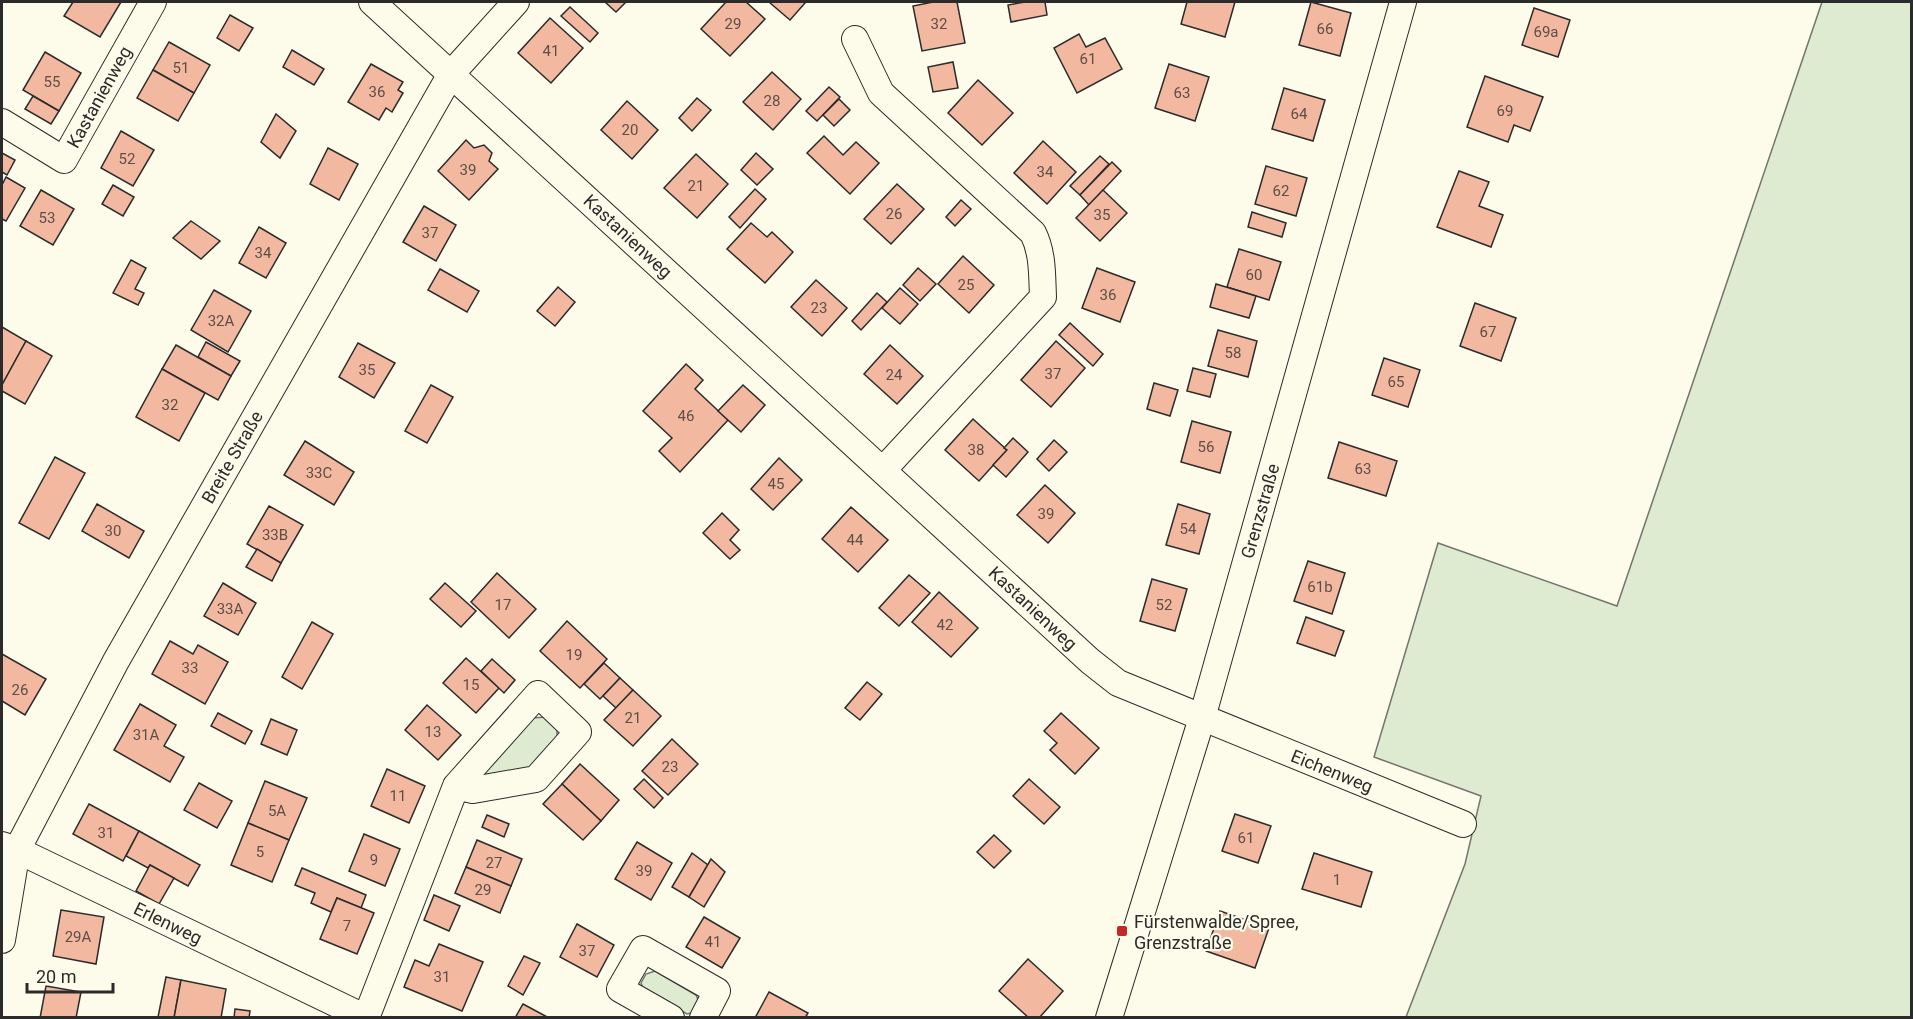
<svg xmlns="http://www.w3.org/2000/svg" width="1913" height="1019" font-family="Roboto,sans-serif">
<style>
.green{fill:#deebd1;stroke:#74746e;stroke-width:1.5}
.building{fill:#f2b8a0;stroke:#2b2b2b;stroke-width:1.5}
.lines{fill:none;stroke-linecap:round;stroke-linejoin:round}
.minor-casing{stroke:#2b2b2b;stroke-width:28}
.minor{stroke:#fdfbea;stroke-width:26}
.poi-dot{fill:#c62828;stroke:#fdfbea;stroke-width:2}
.labels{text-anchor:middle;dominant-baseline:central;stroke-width:4.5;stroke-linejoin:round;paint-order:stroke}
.number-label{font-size:15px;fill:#5d4e48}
.street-label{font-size:18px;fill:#2b2b2b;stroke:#fdfbea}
.poi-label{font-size:18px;fill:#2b2b2b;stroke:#fdfbea;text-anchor:start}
</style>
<rect width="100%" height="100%" fill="#fdfbea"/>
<g class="green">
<path d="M1822,2h89v1015h-505l59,-153 16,-68 -107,-39 64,-214 179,63z"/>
<path d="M549,717l8,7v19l-24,27 -50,6 -4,-1 51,-57z"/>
<path d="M655,971l41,24 3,7 -4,10 -8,2 -44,-26 -2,-5 5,-9z"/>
</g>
<g class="building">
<path d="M73,2h48l-21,35 -36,-21z"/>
<path d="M605,2h21l-10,10z"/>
<path d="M726,2h20l19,17 -35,37 -29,-27z"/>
<path d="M769,2h34l2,1 -15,17z"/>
<path d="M933,2h24l8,41 -43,8 -9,-45z"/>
<path d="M1025,2h20l2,13 -36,7 -3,-17z"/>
<path d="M1187,2h48l-10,35 -44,-13z"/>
<path d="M1311,2l40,11 -11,43 -41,-11z"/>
<path d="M570,7l28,26 -8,9 -29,-26z"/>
<path d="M1534,8l36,12 -12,37 -36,-12z"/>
<path d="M230,15l23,13 -14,23 -22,-13z"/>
<path d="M550,18l33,30 -32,35 -33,-30z"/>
<path d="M1079,34l7,13 19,-9 17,31 -45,24 -23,-45z"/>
<path d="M169,42l41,23 -16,28 -41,-23z"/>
<path d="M292,50l32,19 -10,16 -31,-18z"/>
<path d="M45,52l36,21 -22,38 -36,-21z"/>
<path d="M953,62l5,26 -25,4 -5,-25z"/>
<path d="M371,64l32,18 -5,8 5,3 -11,19 -6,-4 -7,12 -31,-18z"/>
<path d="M1169,64l40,13 -14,44 -40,-13z"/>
<path d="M153,70l41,23 -16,28 -41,-23z"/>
<path d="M772,72l29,27 -28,31 -30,-28z"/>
<path d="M1485,76l58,21 -13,34 -16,-6 -6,17 -41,-15z"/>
<path d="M978,80l35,33 -31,32 -34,-32z"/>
<path d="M829,87l11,10 -23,24 -11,-10z"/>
<path d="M1284,88l41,12 -12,41 -41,-12z"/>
<path d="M33,96l26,15 -8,13 -26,-15z"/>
<path d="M697,98l14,12 -19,21 -13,-13z"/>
<path d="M839,99l11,11 -16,16 -11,-11z"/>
<path d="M627,101l31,29 -26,29 -31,-29z"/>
<path d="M276,114l20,17 -16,27 -19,-16z"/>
<path d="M121,131l33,19 -21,36 -32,-18z"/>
<path d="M824,136l19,19 13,-13 23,21 -29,31 -43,-41z"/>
<path d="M466,140l8,8 10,-3 8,8 -3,8 9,8 -29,31 -31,-29z"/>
<path d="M1043,141l33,31 -29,32 -33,-31z"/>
<path d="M328,148l30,16 -19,36 -29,-16z"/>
<path d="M2,153l13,7 -8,15 -5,-3z"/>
<path d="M756,153l17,16 -16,16 -16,-15z"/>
<path d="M696,154l32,30 -31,34 -33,-30z"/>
<path d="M1100,156l9,8 -29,31 -10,-9z"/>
<path d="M1112,162l9,9 -32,34 -9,-10z"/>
<path d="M1266,166l41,12 -11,38 -41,-12z"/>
<path d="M1459,171l30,11 -10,24 24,9 -12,32 -54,-20z"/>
<path d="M6,177l19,11 -19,33 -4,-2v-34z"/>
<path d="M897,184l27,25 -33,35 -27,-25z"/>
<path d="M113,185l21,12 -11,19 -21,-12z"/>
<path d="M755,189l11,10 -26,29 -11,-11z"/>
<path d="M41,190l33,19 -21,36 -33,-19z"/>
<path d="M1103,190l24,23 -27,28 -24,-23z"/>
<path d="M961,200l10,9 -16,17 -9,-9z"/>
<path d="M424,206l32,19 -20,36 -33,-19z"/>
<path d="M1252,212l34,11 -4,14 -34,-10z"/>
<path d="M191,221l29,20 -19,18 -28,-21z"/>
<path d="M751,223l16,14 5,-5 21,20 -28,31 -38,-34z"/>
<path d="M259,227l27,16 -20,35 -27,-15z"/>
<path d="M1239,249l42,13 -12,38 -42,-13z"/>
<path d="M963,256l31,29 -25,28 -31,-29z"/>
<path d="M131,260l15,8 -11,21 9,4 -6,12 -25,-12z"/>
<path d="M918,268l18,16 -16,17 -17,-16z"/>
<path d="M1097,268l38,14 -15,40 -38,-14z"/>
<path d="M440,269l39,22 -12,21 -39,-22z"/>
<path d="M816,280l31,28 -25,28 -31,-29z"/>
<path d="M1216,284l40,12 -7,22 -39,-11z"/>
<path d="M558,287l17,15 -20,24 -18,-15z"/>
<path d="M900,288l18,16 -18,20 -18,-16z"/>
<path d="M214,290l37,21 -23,41 -37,-22z"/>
<path d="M877,293l10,9 -26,28 -9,-9z"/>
<path d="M1475,303l41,15 -15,43 -41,-15z"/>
<path d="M1070,323l33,31 -10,12 -34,-31z"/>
<path d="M2,327l24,14 -24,44z"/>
<path d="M1218,330l39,11 -9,36 -40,-11z"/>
<path d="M26,341l26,15 -27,48 -23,-13v-6z"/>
<path d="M1056,341l29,27 -34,39 -30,-27z"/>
<path d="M206,342l34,19 -9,15 -33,-19z"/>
<path d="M358,343l37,20 -21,35 -35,-21z"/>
<path d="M176,345l55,31 -13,24 -56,-31z"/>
<path d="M890,345l33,31 -26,28 -33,-30z"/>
<path d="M1384,358l36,12 -12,37 -36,-12z"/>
<path d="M686,364l17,16 -8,9 33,31 -48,52 -21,-21 13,-13 -29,-27z"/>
<path d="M1193,368l23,6 -6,23 -23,-6z"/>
<path d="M162,369l43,24 -26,48 -43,-24z"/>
<path d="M1154,383l24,7 -8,26 -23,-7z"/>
<path d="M431,385l22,12 -26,46 -22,-12z"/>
<path d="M743,385l22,20 -24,27 -23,-21z"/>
<path d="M973,419l34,31 -28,31 -34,-31z"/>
<path d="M1192,421l39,11 -11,41 -39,-11z"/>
<path d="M1013,438l15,14 -22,25 -13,-12 14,-15 -3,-2z"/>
<path d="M1054,440l13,12 -18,19 -12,-12z"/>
<path d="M305,441l49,31 -20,33 -50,-30z"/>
<path d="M1339,442l58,19 -11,35 -58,-18z"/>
<path d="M55,457l30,16 -36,66 -30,-16z"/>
<path d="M779,458l23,22 -29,30 -22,-21z"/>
<path d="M1045,485l30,28 -27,30 -31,-28z"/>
<path d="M97,504l47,27 -15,27 -47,-27z"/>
<path d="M1178,504l32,10 -11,40 -33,-9z"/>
<path d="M269,506l34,19 -22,38 -34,-19z"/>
<path d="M851,507l37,33 -30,32 -36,-33z"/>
<path d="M722,513l17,17 -9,10 10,10 -10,9 -27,-26z"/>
<path d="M257,549l24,14 -9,18 -26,-14z"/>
<path d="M1308,561l37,12 -13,41 -38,-13z"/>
<path d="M497,573l39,36 -27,29 -38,-36z"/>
<path d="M909,575l21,18 -31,33 -20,-18z"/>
<path d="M1152,579l35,10 -12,42 -35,-10z"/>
<path d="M223,583l33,20 -18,32 -34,-19z"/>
<path d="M445,583l31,28 -15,16 -31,-28z"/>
<path d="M939,592l39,36 -27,29 -39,-35z"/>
<path d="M1306,617l38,14 -9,25 -38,-13z"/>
<path d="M567,621l40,38 -27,29 -40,-37z"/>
<path d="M312,622l21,12 -31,55 -20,-12z"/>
<path d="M170,641l23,13 5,-9 30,17 -23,42 -53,-30z"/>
<path d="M2,654l44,25 -21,36 -23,-14z"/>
<path d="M466,658l33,30 -23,25 -33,-30z"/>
<path d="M492,659l23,21 -11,13 -23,-22z"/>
<path d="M604,663l16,15 -20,21 -16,-15z"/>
<path d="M620,678l13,12 -17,18 -13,-12z"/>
<path d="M867,682l15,12 -22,26 -15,-12z"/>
<path d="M633,690l28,26 -28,30 -29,-26z"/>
<path d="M140,704l36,21 -12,21 20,11 -14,25 -56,-32z"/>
<path d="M427,705l34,30 -23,25 -33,-30z"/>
<path d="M218,713l34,18 -7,13 -34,-18z"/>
<path d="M1061,713l38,35 -24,26 -25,-24 7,-7 -13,-12z"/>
<path d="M271,719l26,11 -10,25 -26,-11z"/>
<path d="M672,739l26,25 -30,31 -26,-24z"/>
<path d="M580,764l39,36 -18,21 -39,-37z"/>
<path d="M387,769l38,17 -16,37 -38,-17z"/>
<path d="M644,779l19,19 -9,10 -20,-19z"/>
<path d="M1029,779l31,28 -16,17 -31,-28z"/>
<path d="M265,781l42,17 -18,42 -41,-17z"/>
<path d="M199,783l33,18 -15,27 -33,-18z"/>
<path d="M562,784l39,37 -18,19 -40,-36z"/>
<path d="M89,804l50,27 -16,30 -50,-27z"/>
<path d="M1235,814l36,12 -13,37 -36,-12z"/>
<path d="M487,815l22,9 -5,13 -22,-10z"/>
<path d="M248,823l41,17 -17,42 -41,-17z"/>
<path d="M139,831l61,34 -12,21 -38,-21 -2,3 -22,-12z"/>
<path d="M364,834l36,15 -15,37 -36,-15z"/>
<path d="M994,835l17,16 -17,17 -17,-16z"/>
<path d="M477,840l45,19 -11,27 -45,-19z"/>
<path d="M637,842l35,21 -21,37 -36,-21z"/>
<path d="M692,853l16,12 -19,32 -17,-10z"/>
<path d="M1314,853l58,19 -11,35 -59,-18z"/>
<path d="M711,859l14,13 -21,35 -15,-10z"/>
<path d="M150,865l24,13 -15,26 -23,-13z"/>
<path d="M466,867l45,19 -11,27 -45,-20z"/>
<path d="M302,868l64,27 -5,13 -24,-10 -6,14 -20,-9 4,-10 -20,-8z"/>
<path d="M434,895l26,11 -11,25 -25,-11z"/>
<path d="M337,898l37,15 -17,41 -37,-15z"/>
<path d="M61,910l43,7 -8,47 -43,-8z"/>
<path d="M1220,911l49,17 -14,40 -49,-17z"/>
<path d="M704,917l36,21 -18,30 -36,-21z"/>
<path d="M577,924l37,21 -17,32 -37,-20z"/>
<path d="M439,944l44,18 -21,49 -58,-24 11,-27 14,6z"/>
<path d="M524,956l16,7 -17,32 -15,-9z"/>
<path d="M1028,959l35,32 -24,27h-10l-30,-27z"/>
<path d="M166,977l15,3 -7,38 -16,-1z"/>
<path d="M181,980l45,9 -5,29h-47z"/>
<path d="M46,986l35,6 -5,26h-36z"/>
<path d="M769,992l39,21 -3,5h-50z"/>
<path d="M523,1004l26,14h-34z"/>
<path d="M235,1009l15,2 -1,7h-15z"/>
</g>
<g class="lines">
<g class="minor-casing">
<g id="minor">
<path d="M372,2l718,659 28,22 345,141"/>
<path d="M855,39l26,54 152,140c10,20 9,42 10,64l-160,173"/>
<path d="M2,122l62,38 89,-158"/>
<path d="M2,845l15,5 349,168 90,-232 82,-92 40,38 -42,47 -63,11 -17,-4"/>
<path d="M2,940l15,-90 99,-189 335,-587 65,-72"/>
<path d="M671,1018l-51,-29 23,-40 74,42 -14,27"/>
<path d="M1109,1018l93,-300 201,-716"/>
</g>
</g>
<use href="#minor" class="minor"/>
</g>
<rect class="poi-dot" x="1116" y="925" width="12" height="12" rx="3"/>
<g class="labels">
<g class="number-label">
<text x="733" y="24">29</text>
<text x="939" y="24">32</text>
<text x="1325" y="29">66</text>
<text x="1546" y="32">69a</text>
<text x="551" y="51">41</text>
<text x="1088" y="59">61</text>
<text x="181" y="68">51</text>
<text x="52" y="82">55</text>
<text x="377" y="92">36</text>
<text x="1182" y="93">63</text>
<text x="772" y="101">28</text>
<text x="1505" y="111">69</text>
<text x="1299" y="114">64</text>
<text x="630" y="130">20</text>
<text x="127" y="159">52</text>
<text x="468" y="170">39</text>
<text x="1045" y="172">34</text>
<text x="696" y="186">21</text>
<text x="1281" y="191">62</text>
<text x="894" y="214">26</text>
<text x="1102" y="215">35</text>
<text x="47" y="218">53</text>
<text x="430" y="233">37</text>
<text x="263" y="253">34</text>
<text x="1254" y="275">60</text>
<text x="966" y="285">25</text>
<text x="1108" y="295">36</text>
<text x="819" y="308">23</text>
<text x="221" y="321">32A</text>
<text x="1488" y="332">67</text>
<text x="1233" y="353">58</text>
<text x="367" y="370">35</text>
<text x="1053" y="374">37</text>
<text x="894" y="375">24</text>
<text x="1396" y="382">65</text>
<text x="170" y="405">32</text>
<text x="686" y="416">46</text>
<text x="1206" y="447">56</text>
<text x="976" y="450">38</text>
<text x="1363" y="469">63</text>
<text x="319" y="473">33C</text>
<text x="776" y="484">45</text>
<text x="1046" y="514">39</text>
<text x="1188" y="529">54</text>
<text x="113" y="531">30</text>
<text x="275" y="535">33B</text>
<text x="855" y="540">44</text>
<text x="1320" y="587">61b</text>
<text x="503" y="605">17</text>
<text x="1164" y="605">52</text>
<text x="230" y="609">33A</text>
<text x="945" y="625">42</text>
<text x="574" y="655">19</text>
<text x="190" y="668">33</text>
<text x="471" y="685">15</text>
<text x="20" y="690">26</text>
<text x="633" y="718">21</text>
<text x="433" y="732">13</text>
<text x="146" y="735">31A</text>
<text x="670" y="767">23</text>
<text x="398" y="796">11</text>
<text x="277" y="811">5A</text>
<text x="106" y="833">31</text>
<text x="1246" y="838">61</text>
<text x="260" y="852">5</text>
<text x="374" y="860">9</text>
<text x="494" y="863">27</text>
<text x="644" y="871">39</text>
<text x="1337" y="880">1</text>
<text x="483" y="890">29</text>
<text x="347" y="926">7</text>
<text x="78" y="937">29A</text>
<text x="713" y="942">41</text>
<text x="587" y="951">37</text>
<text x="442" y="977">31</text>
</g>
<g class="street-label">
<text transform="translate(99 97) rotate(-61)">Kastanienweg</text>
<text transform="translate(628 236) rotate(43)">Kastanienweg</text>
<text transform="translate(232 457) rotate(-60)">Breite Straße</text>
<text transform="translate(1260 511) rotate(-74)">Grenzstraße</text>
<text transform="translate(1033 608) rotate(43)">Kastanienweg</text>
<text transform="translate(1332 771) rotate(22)">Eichenweg</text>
<text transform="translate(168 923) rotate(26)">Erlenweg</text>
</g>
<g class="poi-label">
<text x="1134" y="921">Fürstenwalde/Spree,<tspan x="1134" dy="21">Grenzstraße</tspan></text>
</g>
</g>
<rect width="1913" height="1019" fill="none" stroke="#2b2b2b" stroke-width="6"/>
<path d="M27 983v9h86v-9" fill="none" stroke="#2b2b2b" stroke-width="3"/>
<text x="36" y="983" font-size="18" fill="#2b2b2b" stroke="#fdfbea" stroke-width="4.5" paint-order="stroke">20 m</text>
</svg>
